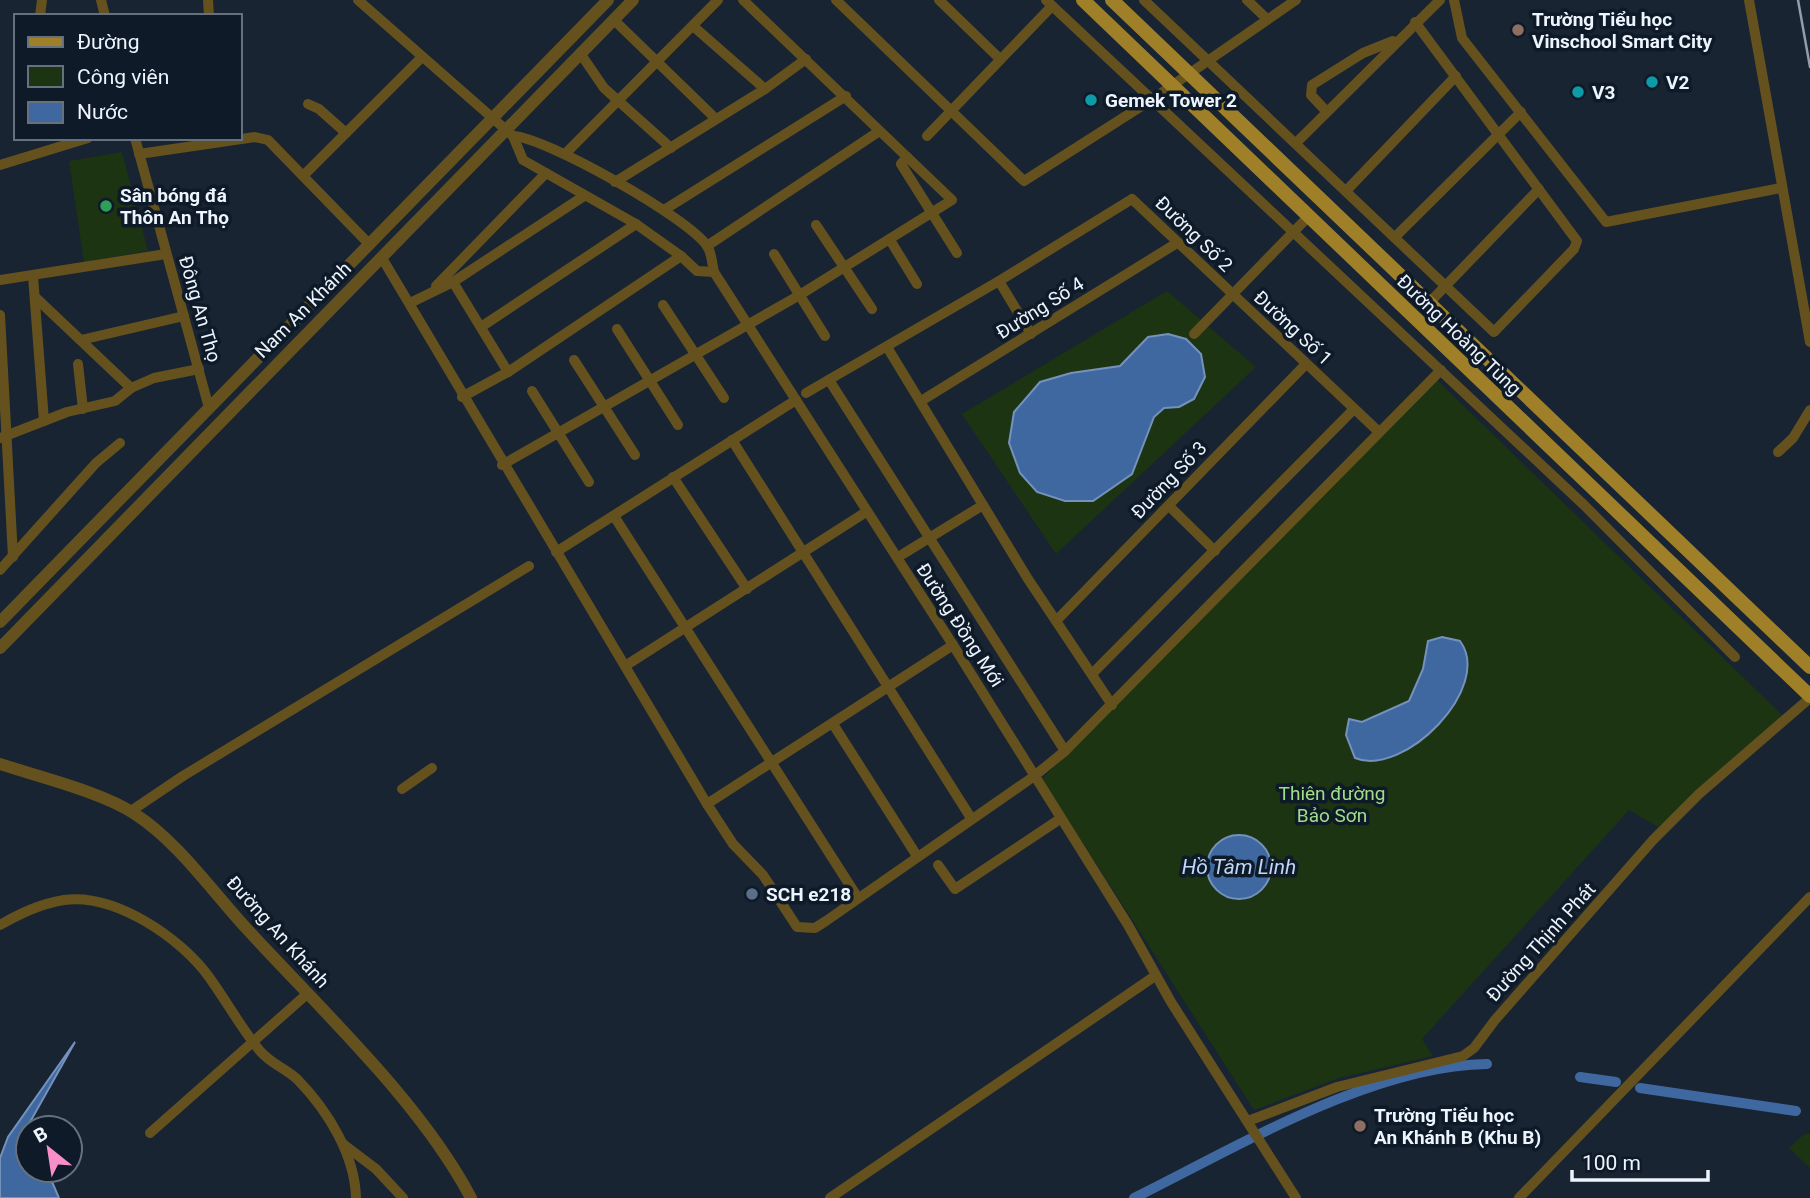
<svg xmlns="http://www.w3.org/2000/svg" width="1810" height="1198" font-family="Roboto,sans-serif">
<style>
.green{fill:#1d3412}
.water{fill:#4068a0;stroke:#7492bc;stroke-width:2}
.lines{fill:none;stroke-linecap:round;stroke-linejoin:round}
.canal{stroke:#4068a0;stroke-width:10}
.minor{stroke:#64511e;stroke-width:10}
.tertiary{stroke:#64511e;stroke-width:12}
.primary{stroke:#9f7f28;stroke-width:14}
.rail{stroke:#949da9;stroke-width:2.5}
.education-dot{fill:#8d6e63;stroke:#0e1a27;stroke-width:2.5}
.culture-dot{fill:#0f9aa8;stroke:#0e1a27;stroke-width:2.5}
.leisure-dot{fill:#2e9e5b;stroke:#0e1a27;stroke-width:2.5}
.service-dot{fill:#5c6f8a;stroke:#0e1a27;stroke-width:2.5}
.labels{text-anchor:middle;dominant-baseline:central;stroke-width:7;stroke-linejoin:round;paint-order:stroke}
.poi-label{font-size:19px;font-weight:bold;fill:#ecf4fe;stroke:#0e1a27;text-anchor:start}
.street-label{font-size:19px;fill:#ecf4fe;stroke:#0e1a27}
.park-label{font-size:19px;fill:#a1dd87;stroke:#0e1a27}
.water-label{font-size:21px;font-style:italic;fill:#c0d7f8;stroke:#0e1a27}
</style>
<rect width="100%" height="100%" fill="#182432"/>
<g class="green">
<path d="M122,152l26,99 -64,11 -15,-101z"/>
<path d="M1167,291l89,76 -200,187 -94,-140z"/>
<path d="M1437,380l346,336 -125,111 -29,-17 -207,229 11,17 -94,22 -85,32 -212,-331z"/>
<path d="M1804,1134h6v34l-21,-20z"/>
</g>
<g class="water">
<path d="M1168,334l18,5 15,15 4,23 -11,22 -15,8 -15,1 -10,9 -22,57 -39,27h-28l-28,-9 -17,-19 -11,-30 5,-31 26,-30 31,-9 49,-7 28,-29z"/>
<path d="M1442,637l18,4c34,46 -56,137 -105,117l-9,-23 3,-16 13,3 47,-21 14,-32 5,-28z"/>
<circle cx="1239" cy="867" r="32"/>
<path d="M75,1042l-45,80 2,6h-4v42h19l12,28h-59v-40l8,-21z"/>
</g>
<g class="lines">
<g class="canal">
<path d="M1580,1077l36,5"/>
<path d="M1640,1088l156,23"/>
<path d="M1134,1198c101,-50 239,-133 353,-134"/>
</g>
<g class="minor">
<path d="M101,0l4,16"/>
<path d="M208,0l1,16"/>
<path d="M358,0l155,136c32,1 176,82 194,110 5,7 5,18 7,26l239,373 175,280 43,77 125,196"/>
<path d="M836,0l188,181 127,-81 145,-100"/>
<path d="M939,0l61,59"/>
<path d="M1046,0l538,505 151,152"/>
<path d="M1144,0l350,332 80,-83 3,-8 -162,-219"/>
<path d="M1247,0l20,19"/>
<path d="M1454,0l8,38 144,184 175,-34"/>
<path d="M1749,0l61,342"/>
<path d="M40,16l2,-16"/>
<path d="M614,20l102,99"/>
<path d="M693,26l72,63"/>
<path d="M580,53l24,35 67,60"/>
<path d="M308,104l11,5 27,24"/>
<path d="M1326,111l-15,-16 1,-10 51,-32 30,-12"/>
<path d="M513,136l10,24 113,64 45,32"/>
<path d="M927,136l125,-130"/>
<path d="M135,138l74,270"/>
<path d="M1296,143l144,-143"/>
<path d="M139,154l116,-17 13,3 102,105"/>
<path d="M565,154l153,-154"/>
<path d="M907,157l-6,7 56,89"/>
<path d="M0,165l88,-27"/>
<path d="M303,176l119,-119"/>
<path d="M615,182l150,-93 41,-30"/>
<path d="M1346,191l110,-115"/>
<path d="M664,210l182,-114"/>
<path d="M816,225l56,84"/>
<path d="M1395,237l126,-125"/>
<path d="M890,240l27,44"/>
<path d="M707,246l171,-114"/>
<path d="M774,254l51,82"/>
<path d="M382,258l325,546 26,40 30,31 34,52 18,1 11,-7 207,-144 32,-26 376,-381"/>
<path d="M33,276l11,145"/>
<path d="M0,280l166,-26"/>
<path d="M999,281l32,53"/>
<path d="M453,282l55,90"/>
<path d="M436,286l110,-113"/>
<path d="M35,297l96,91"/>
<path d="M410,303l43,-21 131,-86"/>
<path d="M1429,303l110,-114"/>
<path d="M663,305l61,93"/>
<path d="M0,315l13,242"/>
<path d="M481,327l155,-103"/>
<path d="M617,329l61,96"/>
<path d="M1194,334l114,-117"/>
<path d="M81,340l103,-24"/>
<path d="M887,347l141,232 84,126"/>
<path d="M574,360l61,95"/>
<path d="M78,364l5,45"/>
<path d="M829,380l236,371"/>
<path d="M532,391l57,91"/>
<path d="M806,393l193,-112 133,-82 247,233"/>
<path d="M462,397l46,-25 173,-116 16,15 17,1"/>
<path d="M921,401l256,-158"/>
<path d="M0,438l67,-26 48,-11 16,-13 23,-10 45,-9"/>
<path d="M732,440l239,378"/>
<path d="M1778,452l15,-14 17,-28"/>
<path d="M502,465l296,-169 154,-96 -209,-200"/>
<path d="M673,477l74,112"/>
<path d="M1169,506l46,45"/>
<path d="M614,516l244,382"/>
<path d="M556,552l240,-152"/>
<path d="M903,554l80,-49"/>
<path d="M0,570l96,-107 24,-20"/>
<path d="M1056,621l250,-257"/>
<path d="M625,666l241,-154"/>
<path d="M1092,674l262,-265"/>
<path d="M833,724l84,132"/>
<path d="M402,789l30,-21"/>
<path d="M707,804l246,-159"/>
<path d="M131,811l52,-35 346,-210"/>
<path d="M938,865l17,24 105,-70"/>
<path d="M0,925c21,-12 40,-21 64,-25 51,-7 117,38 145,77 18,25 32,51 51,74 11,13 27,18 38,29 30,31 57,75 58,118"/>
<path d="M1248,1121l89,-34 126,-31 11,-8 21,-28 158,-180 46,-46 111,-96"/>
<path d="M150,1133l157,-139"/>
<path d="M343,1144l33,25 27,29"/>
<path d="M830,1198l325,-222"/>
<path d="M1519,1198l291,-301"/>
</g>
<g class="tertiary">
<path d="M0,622l608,-622"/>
<path d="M0,648l633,-648"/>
<path d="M0,764c39,13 102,28 135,50 43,28 76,76 111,114 74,81 174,173 225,270"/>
</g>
<g class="primary">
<path d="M1083,0l727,696"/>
<path d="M1112,0l698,667"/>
</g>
<path class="rail" d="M1798,0l12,67"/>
</g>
<g class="education-dot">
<circle cx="1518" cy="30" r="7"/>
<circle cx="1360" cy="1126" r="7"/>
</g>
<g class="culture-dot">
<circle cx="1652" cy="82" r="7"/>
<circle cx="1578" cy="92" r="7"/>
<circle cx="1091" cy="100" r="7"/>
</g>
<circle class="leisure-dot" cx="106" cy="206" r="7"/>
<circle class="service-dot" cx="752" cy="894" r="7"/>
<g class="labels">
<g class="poi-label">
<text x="1532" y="19">Trường Tiểu học<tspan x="1532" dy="22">Vinschool Smart City</tspan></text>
<text x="1666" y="82">V2</text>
<text x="1592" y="92">V3</text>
<text x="1105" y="100">Gemek Tower 2</text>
<text x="120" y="195">Sân bóng đá<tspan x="120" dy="22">Thôn An Thọ</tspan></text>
<text x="766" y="894">SCH e218</text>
<text x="1374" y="1115">Trường Tiểu học<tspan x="1374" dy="22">An Khánh B (Khu B)</tspan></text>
</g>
<g class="street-label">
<text transform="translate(1194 234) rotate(44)">Đường Số 2</text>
<text transform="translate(1040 308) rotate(-32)">Đường Số 4</text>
<text transform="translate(200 309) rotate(74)">Đông An Thọ</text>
<text transform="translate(303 310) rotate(-45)">Nam An Khánh</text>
<text transform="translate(1293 328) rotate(43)">Đường Số 1</text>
<text transform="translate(1459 335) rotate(44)">Đường Hoàng Tùng</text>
<text transform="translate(1169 480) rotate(-46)">Đường Số 3</text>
<text transform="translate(960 625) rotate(57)">Đường Đồng Mới</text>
<text transform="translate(278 932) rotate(48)">Đường An Khánh</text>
<text transform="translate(1541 942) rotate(-48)">Đường Thịnh Phát</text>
</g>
<g class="park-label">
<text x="1332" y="793">Thiên đường<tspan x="1332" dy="22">Bảo Sơn</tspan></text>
</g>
<g class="water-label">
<text x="1239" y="867">Hồ Tâm Linh</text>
</g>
</g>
<rect x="14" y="14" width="228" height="126" fill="#0e1a27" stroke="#67717d" stroke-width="2"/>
<rect x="28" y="37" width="35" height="10" fill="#9f7f28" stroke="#67717d" stroke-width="2"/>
<text x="77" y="49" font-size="21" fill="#ecf4fe">Đường</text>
<rect x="28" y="66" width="35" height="21" fill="#1d3412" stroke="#67717d" stroke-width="2"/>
<text x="77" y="84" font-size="21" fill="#ecf4fe">Công viên</text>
<rect x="28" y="102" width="35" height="21" fill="#4068a0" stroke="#67717d" stroke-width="2"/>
<text x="77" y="119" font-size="21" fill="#ecf4fe">Nước</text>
<g transform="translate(49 1149) rotate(330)"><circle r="33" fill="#0e1a27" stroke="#67717d" stroke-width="2"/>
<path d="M0-5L12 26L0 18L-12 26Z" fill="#f98fca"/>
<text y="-10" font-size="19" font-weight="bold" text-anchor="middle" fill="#ecf4fe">B</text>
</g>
<path d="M1572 1170v10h136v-10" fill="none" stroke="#ecf4fe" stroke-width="3.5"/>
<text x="1582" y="1170" font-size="21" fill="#ecf4fe" stroke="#0e1a27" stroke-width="5" paint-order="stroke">100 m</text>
</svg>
